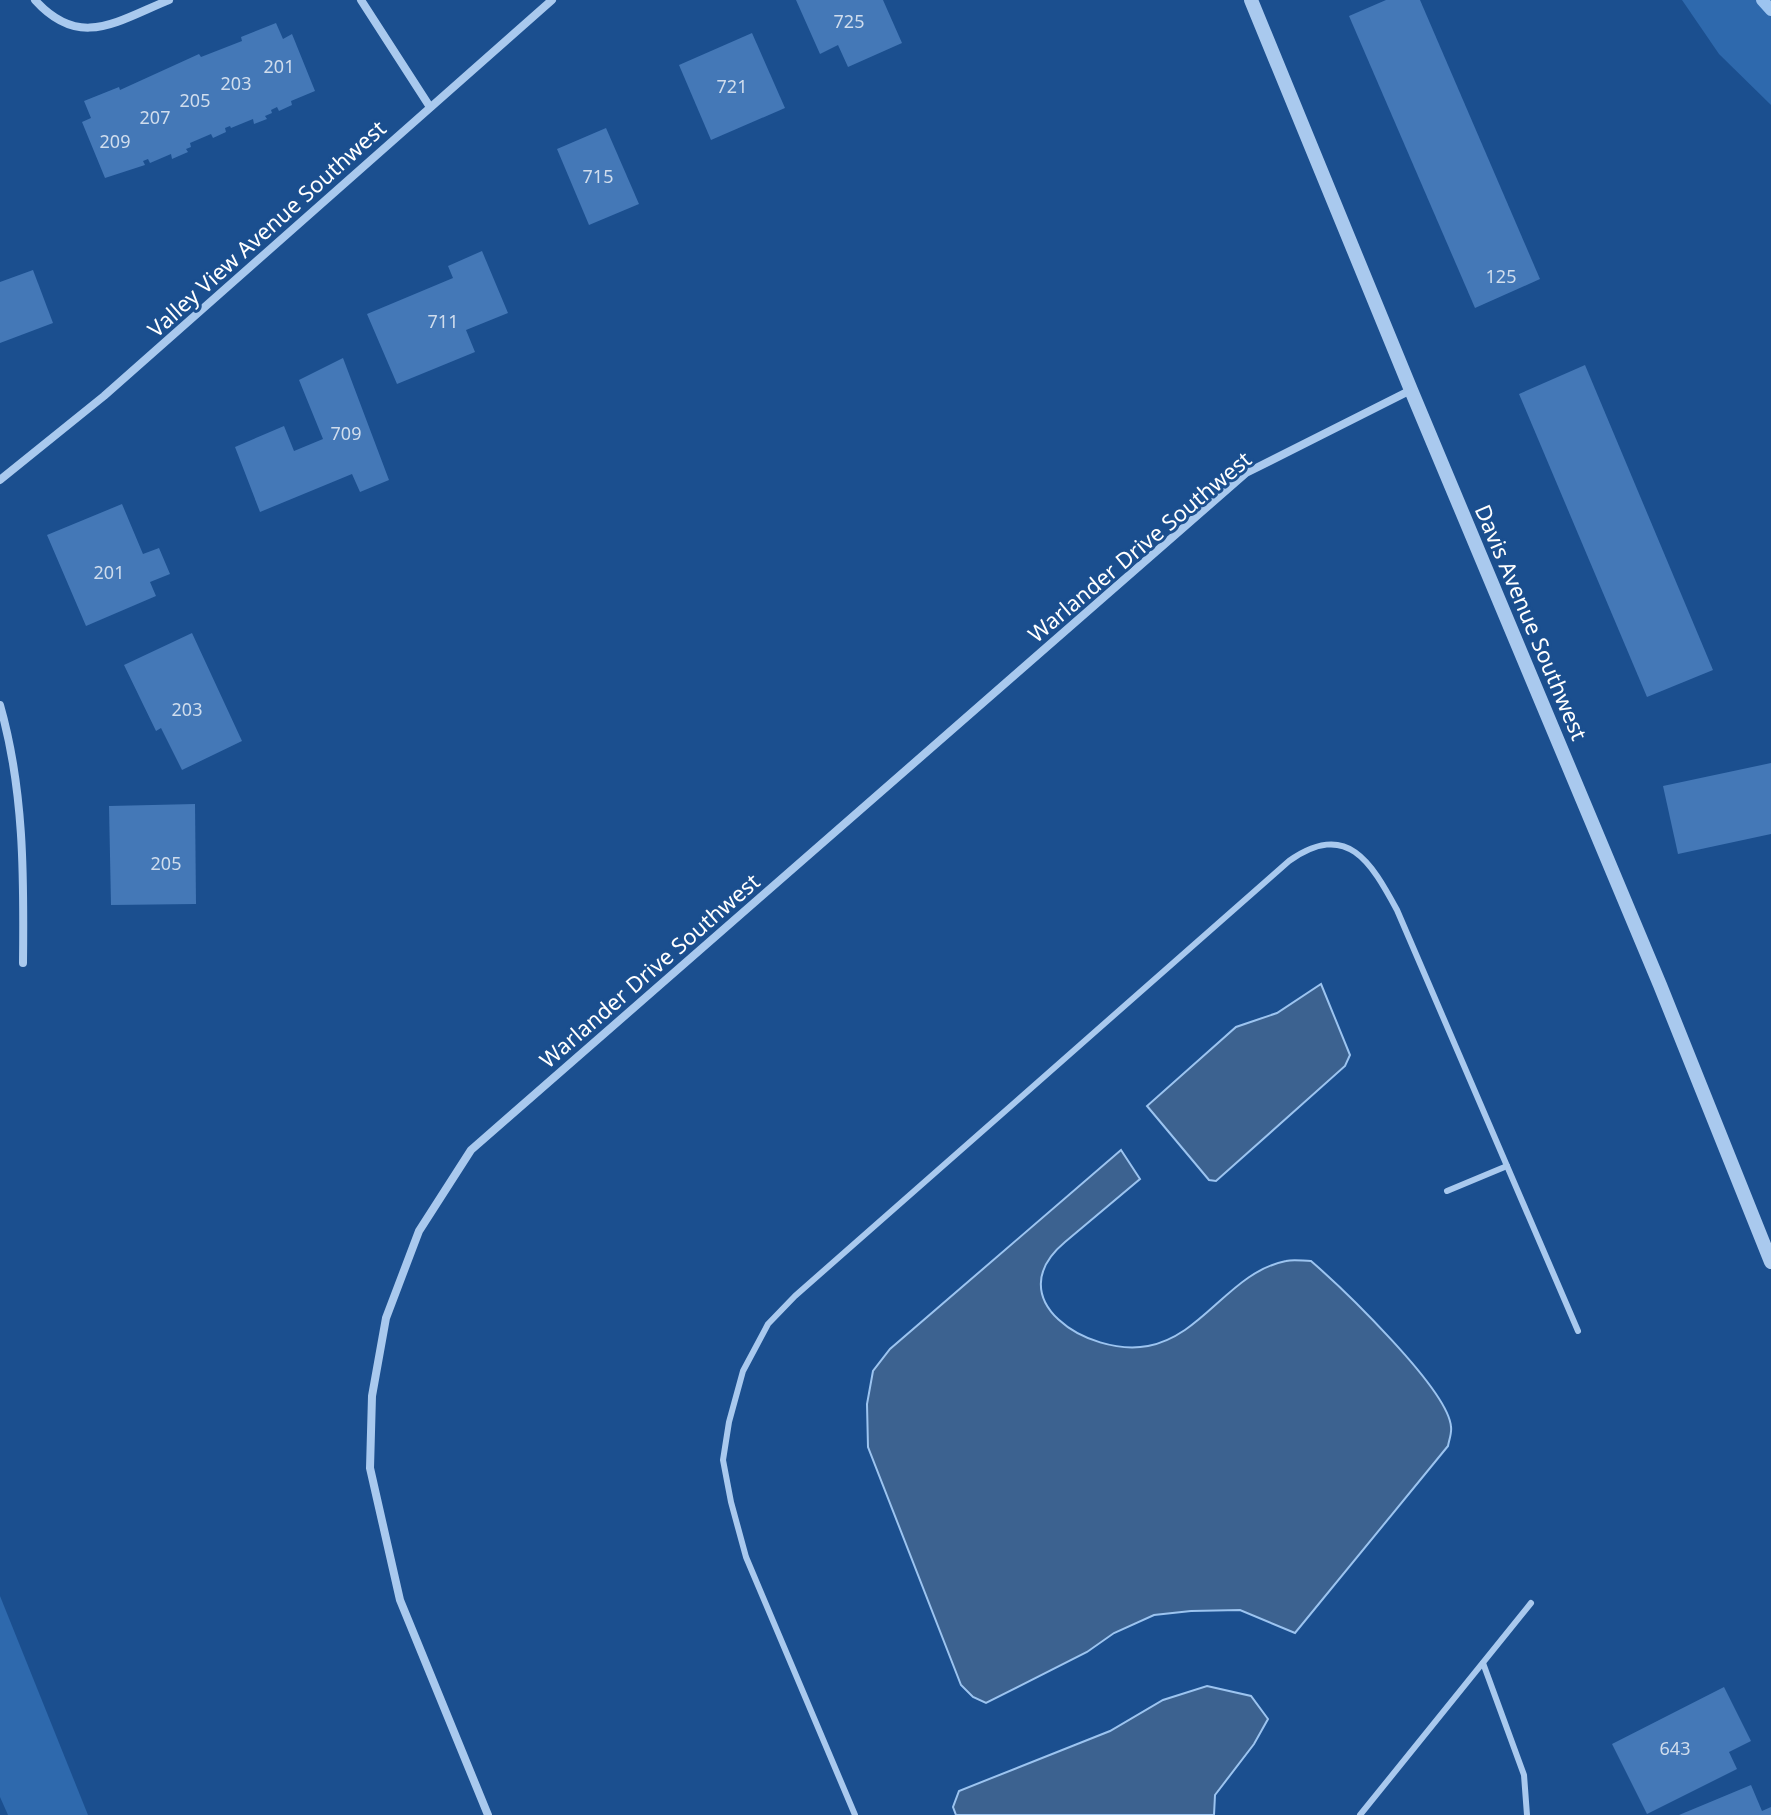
<svg xmlns="http://www.w3.org/2000/svg" width="1771" height="1815" font-family="'Noto Sans',sans-serif">
<style>
.green{fill:#2e69ad}
.water{fill:#3c6290;stroke:#9cc4f0;stroke-width:2}
.lines{fill:none;stroke-linecap:round;stroke-linejoin:round}
.stream{stroke:#9cc4f0;stroke-width:12}
.building{fill:#4478b7}
.service{stroke:#a9c9ee;stroke-width:6}
.minor{stroke:#a9c9ee;stroke-width:8}
.tertiary{stroke:#a9c9ee;stroke-width:14}
.labels{text-anchor:middle;dominant-baseline:central;stroke-width:6;stroke-linejoin:round;paint-order:stroke}
.number-label{font-size:18px;fill:#d0dded}
.street-label{font-size:22px;fill:#fff;stroke:#1b4f8f}
</style>
<rect width="100%" height="100%" fill="#1b4f8f"/>
<g class="green">
<path d="M1682,0h89v105l-52,-51z"/>
<path d="M0,1596l88,219h-80l-8,-18z"/>
</g>
<g class="water">
<path d="M1321,984l29,71 -5,11 -129,115 -7,-1 -62,-74 89,-79 41,-14z"/>
<path d="M1121,1150l19,29c-25,21 -50,42 -75,63 -68,57 23,115 83,104 55,-10 82,-74 138,-85 8,-2 17,0 25,0 30,26 138,129 140,166 1,6 -2,13 -3,19l-153,187 -55,-23 -49,1 -37,4 -40,18 -27,19 -101,51 -13,-6 -12,-12 -93,-238 -1,-43 6,-33 17,-22z"/>
<path d="M1207,1686l44,10 17,23 -14,25 -39,51 -1,20h-258l-3,-8 6,-16 151,-60 53,-31z"/>
</g>
<g class="lines">
<path class="stream" d="M1762,0l9,10"/>
</g>
<g class="building">
<path d="M796,0h87l19,43 -54,24 -10,-22 -18,9z"/>
<path d="M1386,0h34l120,279 -65,29 -126,-292z"/>
<path d="M276,23l7,16 9,-5 23,57 -24,10 1,4 -13,6 -2,-4 -6,3 1,3 -7,3 2,3 -13,5 -1,-5 -22,9 -1,-2 -5,2 1,4 -13,6 -2,-4 -21,9 1,4 -5,2 2,3 -16,7 -1,-5 -21,9 -2,-4 -5,2 2,4 -40,13 -23,-56 9,-4 -7,-17 35,-14 1,3 79,-36 2,3 41,-16 -1,-4z"/>
<path d="M752,33l33,75 -74,32 -32,-75z"/>
<path d="M606,128l33,76 -50,21 -32,-76z"/>
<path d="M482,251l26,62 -42,17 9,22 -78,32 -30,-70 86,-36 -5,-12z"/>
<path d="M33,270l20,53 -53,20v-61z"/>
<path d="M343,358l46,122 -29,12 -8,-18 -92,38 -25,-65 49,-21 10,25 29,-12 -24,-59z"/>
<path d="M1585,365l128,305 -66,27 -128,-303z"/>
<path d="M122,504l21,50 16,-6 11,26 -20,8 6,14 -70,30 -39,-91z"/>
<path d="M192,633l50,108 -60,29 -21,-42 -5,3 -32,-66z"/>
<path d="M1771,763v71l-93,20 -15,-68z"/>
<path d="M195,804l1,100 -85,1 -2,-99z"/>
<path d="M1724,1687l27,54 -22,11 8,17 -90,45 -35,-70z"/>
<path d="M1751,1785l11,26 9,-4v8h-92z"/>
</g>
<g class="lines">
<g class="service">
<path d="M1447,1191l60,-25"/>
<path d="M1483,1663l41,112 3,40"/>
<path d="M855,1815l-109,-258 -15,-55 -8,-42 6,-38 14,-51 25,-47 27,-28 494,-435c58,-41 82,1 108,49l181,421"/>
<path d="M1360,1815l171,-212"/>
</g>
<g class="minor">
<path d="M35,0c45,50 82,21 134,0"/>
<path d="M361,0l69,107"/>
<path d="M0,480l104,-84 448,-396"/>
<path d="M0,705c24,84 24,171 23,258"/>
<path d="M488,1815l-88,-215 -30,-132 2,-72 14,-78 33,-87 52,-81 775,-677 165,-83"/>
</g>
<path class="tertiary" d="M1251,0l160,390 249,595 111,277"/>
</g>
<g class="labels">
<g class="number-label">
<text x="849" y="21">725</text>
<text x="279" y="66">201</text>
<text x="236" y="83">203</text>
<text x="732" y="86">721</text>
<text x="195" y="100">205</text>
<text x="155" y="117">207</text>
<text x="115" y="141">209</text>
<text x="598" y="176">715</text>
<text x="1501" y="276">125</text>
<text x="443" y="321">711</text>
<text x="346" y="433">709</text>
<text x="109" y="572">201</text>
<text x="187" y="709">203</text>
<text x="166" y="863">205</text>
<text x="1675" y="1748">643</text>
</g>
<g class="street-label">
<text transform="translate(266 228) rotate(-42)">Valley View Avenue Southwest</text>
<text transform="translate(1139 546) rotate(-40)">Warlander Drive Southwest</text>
<text transform="translate(1532 622) rotate(67)">Davis Avenue Southwest</text>
<text transform="translate(649 970) rotate(-41)">Warlander Drive Southwest</text>
</g>
</g>
</svg>
